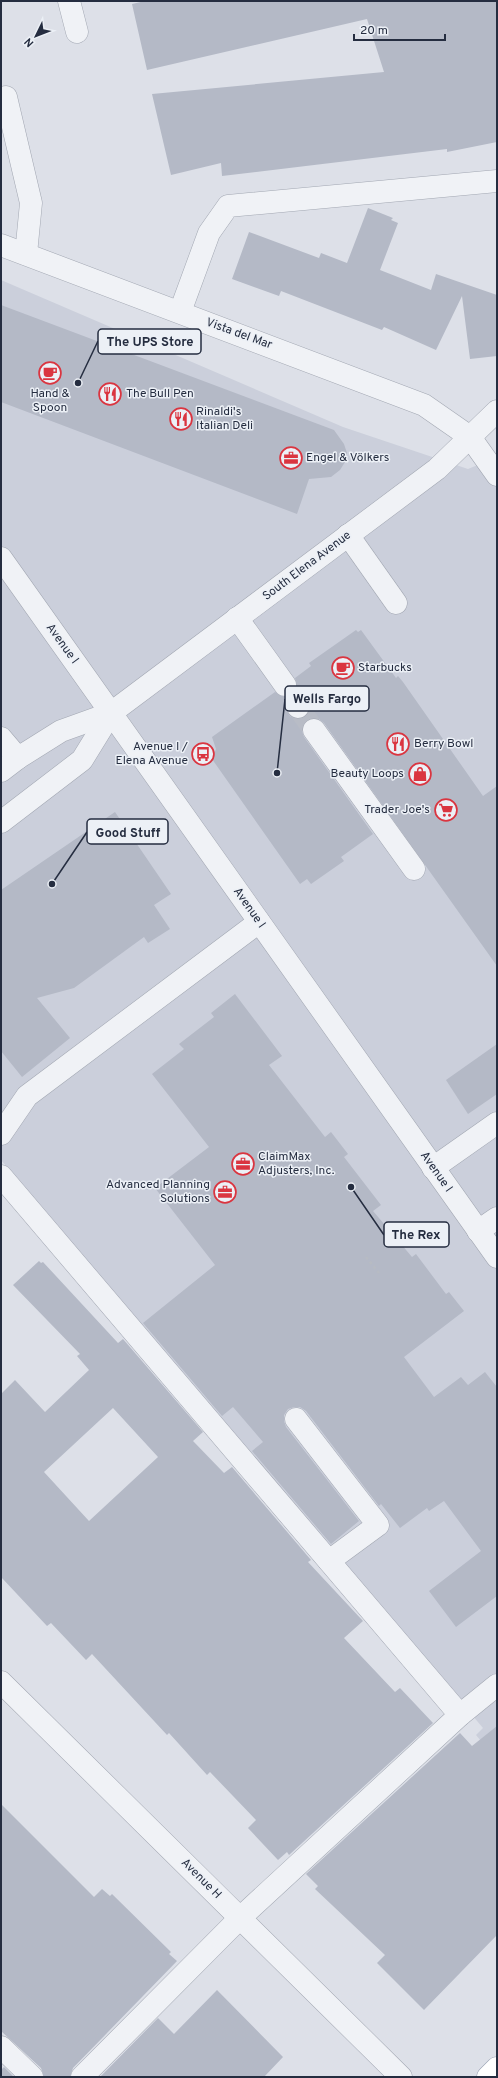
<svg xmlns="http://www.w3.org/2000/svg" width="498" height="2078" font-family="Overpass,sans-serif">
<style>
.built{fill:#cbcfdb}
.building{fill:#b4b9c6;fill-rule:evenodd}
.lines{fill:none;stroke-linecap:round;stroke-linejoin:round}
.minor-tunnel{stroke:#b8bcc6;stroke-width:22;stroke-dasharray:22 11;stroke-linecap:butt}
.minor-casing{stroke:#a2a7b2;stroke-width:23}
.major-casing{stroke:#9ba3b5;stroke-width:23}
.path{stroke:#b7bbc3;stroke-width:2.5;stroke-dasharray:3 3;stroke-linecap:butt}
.minor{stroke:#f0f2f6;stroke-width:22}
.major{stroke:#fff;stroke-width:22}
.labels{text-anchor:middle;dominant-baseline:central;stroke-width:3;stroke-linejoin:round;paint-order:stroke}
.street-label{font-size:12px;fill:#252d40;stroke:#ecf0f6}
.poi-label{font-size:12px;fill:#252d40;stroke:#ecf0f6;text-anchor:start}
.leader{fill:none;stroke:#252d40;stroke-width:1.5}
.callout-dot{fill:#252d40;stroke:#ecf0f6;stroke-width:1.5}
.callout{fill:#ecf0f6;stroke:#252d40;stroke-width:1.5}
.callout-label{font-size:13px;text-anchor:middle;font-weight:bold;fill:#252d40}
</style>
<rect width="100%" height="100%" fill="#dde0e8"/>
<path class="built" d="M1,280l342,147 125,42 29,-12v1303l-21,-25 7,-7 -482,-568z"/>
<g class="building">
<path d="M145,1h352v141l-50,10v-3l-225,27 -1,-13 -50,12 -19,-81 232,-22 -17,-53 -220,51 -15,-66z"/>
<path d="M368,208l25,10 -2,2 7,3 -18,47 51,20 5,-16 61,21v61l-27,3 -8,-63 -26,54 -52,-23 -2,3 -101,-39 -2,5 -47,-17 17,-47 70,26 2,-5 26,10z"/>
<path d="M1,305l333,125 10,14 3,9 -2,9 -5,8 -9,7 -22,2 -12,35 -296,-112z"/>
<path d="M356,630l2,2 3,-2 35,48 2,-2 5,6 80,114 14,-10v180l-173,-243 -5,-4 -6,-1 -7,2 -4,5v6l2,6 69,97 -32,23 3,4 -33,23 -4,-5 -7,5 -88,-125 4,-10 -4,-12 63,-45 9,5 2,13 4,6 5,3h6l6,-3 3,-6 -2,-13 -4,-6 -7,-3 -2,-10 16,-12 -2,-3z"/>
<path d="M115,812l56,82 -17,11 16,24 -22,14 -4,-6 -70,51 -37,10 33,40 -48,39 -21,-26v-161z"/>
<path d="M235,994l47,62 -13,9 56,72 6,-5 17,22 -4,3 37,48 -8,6 39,46 4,-3 30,40 3,-2 15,19 -60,46 30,40 27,-20 7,8 17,-13 12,15v209l-41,31 -27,-36 52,-40 -37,-50 -15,10 -2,-3 -27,20 -19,-24 -2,2 -73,-95 -6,-4h-6l-6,2 -4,6v6l2,6 73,94 -28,23 -79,-93 11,-9 -30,-35 -11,9 -79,-93 72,-58 -60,-77 54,-41 -57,-73 32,-25 -5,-5 35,-27 -3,-4z"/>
<path d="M497,1044v50l-29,20 -22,-34z"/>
<path d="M39,1261l2,2 2,-1 75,81 5,-4 80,93 -10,9 31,32 8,-6 79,93 -3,2 55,59 -19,17 51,54 5,-4 33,35 -144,132 -2,-3 -9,8 -30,-32 8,-8 -46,-48 -3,3 -38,-42 -2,2 -75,-81 -6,6 -35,-37 -4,3 -46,-49v-183l14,-14 30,32 44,-42 -12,-14 3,-2 -67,-69zM113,1408l45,49 -69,64 -45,-49z"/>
<path d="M497,1726v209l-73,75 -47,-47 8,-8 -70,-66 3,-3 -12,-12 154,-141 12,13z"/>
<path d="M1,1804l93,93 8,-8 8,7 2,-2 59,58 -2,2 8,7 -104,107 -3,9h-26l-3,-9 -40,-37z"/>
<path d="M217,1990l66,67 -19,20h-164l58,-59 16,16z"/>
<path d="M4,2067l10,10h-13v-7z"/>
</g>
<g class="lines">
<path class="minor-tunnel" d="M298,707l16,23"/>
<g class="minor-casing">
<g id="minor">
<path d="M69,1l8,31"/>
<path d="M6,97l25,106 -5,51"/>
<path d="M1,245l423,160 46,32 27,38"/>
<path d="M180,312l29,-79 19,-27 269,-25"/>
<path d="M348,535l48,68"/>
<path d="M1,558l496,699"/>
<path d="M237,618l48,67"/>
<path d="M296,700l2,7"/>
<path d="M314,730l100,139"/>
<path d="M1,738l17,20"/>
<path d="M1,771l17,-13 43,-27 50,-18 326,-244 60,-58"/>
<path d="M1,822l81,-62 29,-47"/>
<path d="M1,1134l26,-38 232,-174"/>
<path d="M433,1168l64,-45"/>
<path d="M1,1176l459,539"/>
<path d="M478,1231l19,-13"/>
<path d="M296,1419l82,106 -49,36"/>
<path d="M1,1682l400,395"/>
<path d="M1,2047l31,30"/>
<path d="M82,2077l158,-159 220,-203 37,-30"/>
</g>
</g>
<g class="major-casing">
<path id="major" d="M488,2077l9,-9"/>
</g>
<path class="path" d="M366,1257l13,16"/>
<use href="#minor" class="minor"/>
<use href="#major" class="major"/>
</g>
<defs>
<g id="cafe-ring" transform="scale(1.15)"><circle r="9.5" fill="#ecf0f6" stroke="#da3540" stroke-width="1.5"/><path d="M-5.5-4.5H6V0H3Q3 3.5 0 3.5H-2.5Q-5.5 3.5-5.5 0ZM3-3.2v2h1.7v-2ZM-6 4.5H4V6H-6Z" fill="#da3540"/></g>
<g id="restaurant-ring" transform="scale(1.15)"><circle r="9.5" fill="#ecf0f6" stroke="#da3540" stroke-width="1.5"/><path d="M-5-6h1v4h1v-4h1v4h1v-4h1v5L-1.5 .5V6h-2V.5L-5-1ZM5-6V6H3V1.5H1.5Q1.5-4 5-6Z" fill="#da3540"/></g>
<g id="office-ring" transform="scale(1.15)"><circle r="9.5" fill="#ecf0f6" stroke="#da3540" stroke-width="1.5"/><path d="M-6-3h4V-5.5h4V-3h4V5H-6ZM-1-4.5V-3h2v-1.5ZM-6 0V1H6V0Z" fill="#da3540"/></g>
<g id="bus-ring" transform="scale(1.15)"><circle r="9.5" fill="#ecf0f6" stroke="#da3540" stroke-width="1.5"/><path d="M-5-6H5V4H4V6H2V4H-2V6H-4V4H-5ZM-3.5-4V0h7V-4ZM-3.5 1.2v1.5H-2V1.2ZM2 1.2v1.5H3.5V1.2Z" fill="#da3540"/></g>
<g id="shop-ring" transform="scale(1.15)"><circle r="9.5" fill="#ecf0f6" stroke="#da3540" stroke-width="1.5"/><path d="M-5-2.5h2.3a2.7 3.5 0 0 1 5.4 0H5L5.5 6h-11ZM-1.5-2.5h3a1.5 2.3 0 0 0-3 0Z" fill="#da3540"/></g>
<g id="supermarket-ring" transform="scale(1.15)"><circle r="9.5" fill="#ecf0f6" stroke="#da3540" stroke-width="1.5"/><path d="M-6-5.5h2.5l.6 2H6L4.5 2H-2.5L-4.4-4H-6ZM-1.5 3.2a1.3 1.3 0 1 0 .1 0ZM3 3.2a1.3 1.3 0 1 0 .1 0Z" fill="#da3540"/></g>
</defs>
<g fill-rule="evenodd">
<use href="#cafe-ring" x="50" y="373"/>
<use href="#restaurant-ring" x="110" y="394"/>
<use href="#restaurant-ring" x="181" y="419"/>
<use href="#office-ring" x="291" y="458"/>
<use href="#cafe-ring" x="343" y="668"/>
<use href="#restaurant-ring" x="398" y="744"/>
<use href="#bus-ring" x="203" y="754"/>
<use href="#shop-ring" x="420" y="774"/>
<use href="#supermarket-ring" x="446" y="810"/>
<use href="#office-ring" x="243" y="1164"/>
<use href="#office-ring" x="225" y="1192"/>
</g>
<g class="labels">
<g class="street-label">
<text transform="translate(239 334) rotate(20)">Vista del Mar</text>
<text transform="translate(307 566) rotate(-37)">South Elena Avenue</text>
<text transform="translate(62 644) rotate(54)">Avenue I</text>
<text transform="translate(249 908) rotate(55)">Avenue I</text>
<text transform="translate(436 1172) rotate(55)">Avenue I</text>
<text transform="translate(201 1879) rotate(45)">Avenue H</text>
</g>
<g class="poi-label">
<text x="50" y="394" text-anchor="middle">Hand &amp;<tspan x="50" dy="14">Spoon</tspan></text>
<text x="126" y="394">The Bull Pen</text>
<text x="196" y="412">Rinaldi's<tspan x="196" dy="14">Italian Deli</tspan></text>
<text x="306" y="458">Engel &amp; Völkers</text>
<text x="358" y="668">Starbucks</text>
<text x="414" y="744">Berry Bowl</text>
<text x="188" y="747" text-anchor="end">Avenue I /<tspan x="188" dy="14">Elena Avenue</tspan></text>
<text x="404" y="774" text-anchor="end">Beauty Loops</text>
<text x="430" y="810" text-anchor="end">Trader Joe's</text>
<text x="258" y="1157">ClaimMax<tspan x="258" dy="14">Adjusters, Inc.</tspan></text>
<text x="210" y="1185" text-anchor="end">Advanced Planning<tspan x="210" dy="14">Solutions</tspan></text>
</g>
</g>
<path class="leader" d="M78 383L98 341M277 773L285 699M52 884L87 832M351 1187L384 1235"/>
<g class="callout-dot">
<circle cx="78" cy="383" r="4"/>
<circle cx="277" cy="773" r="4"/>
<circle cx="52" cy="884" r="4"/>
<circle cx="351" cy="1187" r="4"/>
</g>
<g class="callout">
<rect x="98" y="329" width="103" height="25" rx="4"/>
<rect x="285" y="686" width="84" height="25" rx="4"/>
<rect x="87" y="819" width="81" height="25" rx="4"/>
<rect x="384" y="1222" width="65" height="25" rx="4"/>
</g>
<g class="callout-label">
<text x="150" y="346">The UPS Store</text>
<text x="327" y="703">Wells Fargo</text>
<text x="128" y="837">Good Stuff</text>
<text x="416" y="1239">The Rex</text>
</g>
<rect width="498" height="2078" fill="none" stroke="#252d40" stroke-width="4"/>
<g transform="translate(36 36) rotate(227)" stroke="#ecf0f6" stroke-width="3" paint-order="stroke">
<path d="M0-3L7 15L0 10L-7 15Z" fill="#252d40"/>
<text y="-6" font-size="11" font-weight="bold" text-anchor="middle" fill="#252d40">N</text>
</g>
<path d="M354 34v6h91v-6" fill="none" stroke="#252d40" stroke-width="2"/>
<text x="360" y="34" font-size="12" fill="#252d40" stroke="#ecf0f6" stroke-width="3" paint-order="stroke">20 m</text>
</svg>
